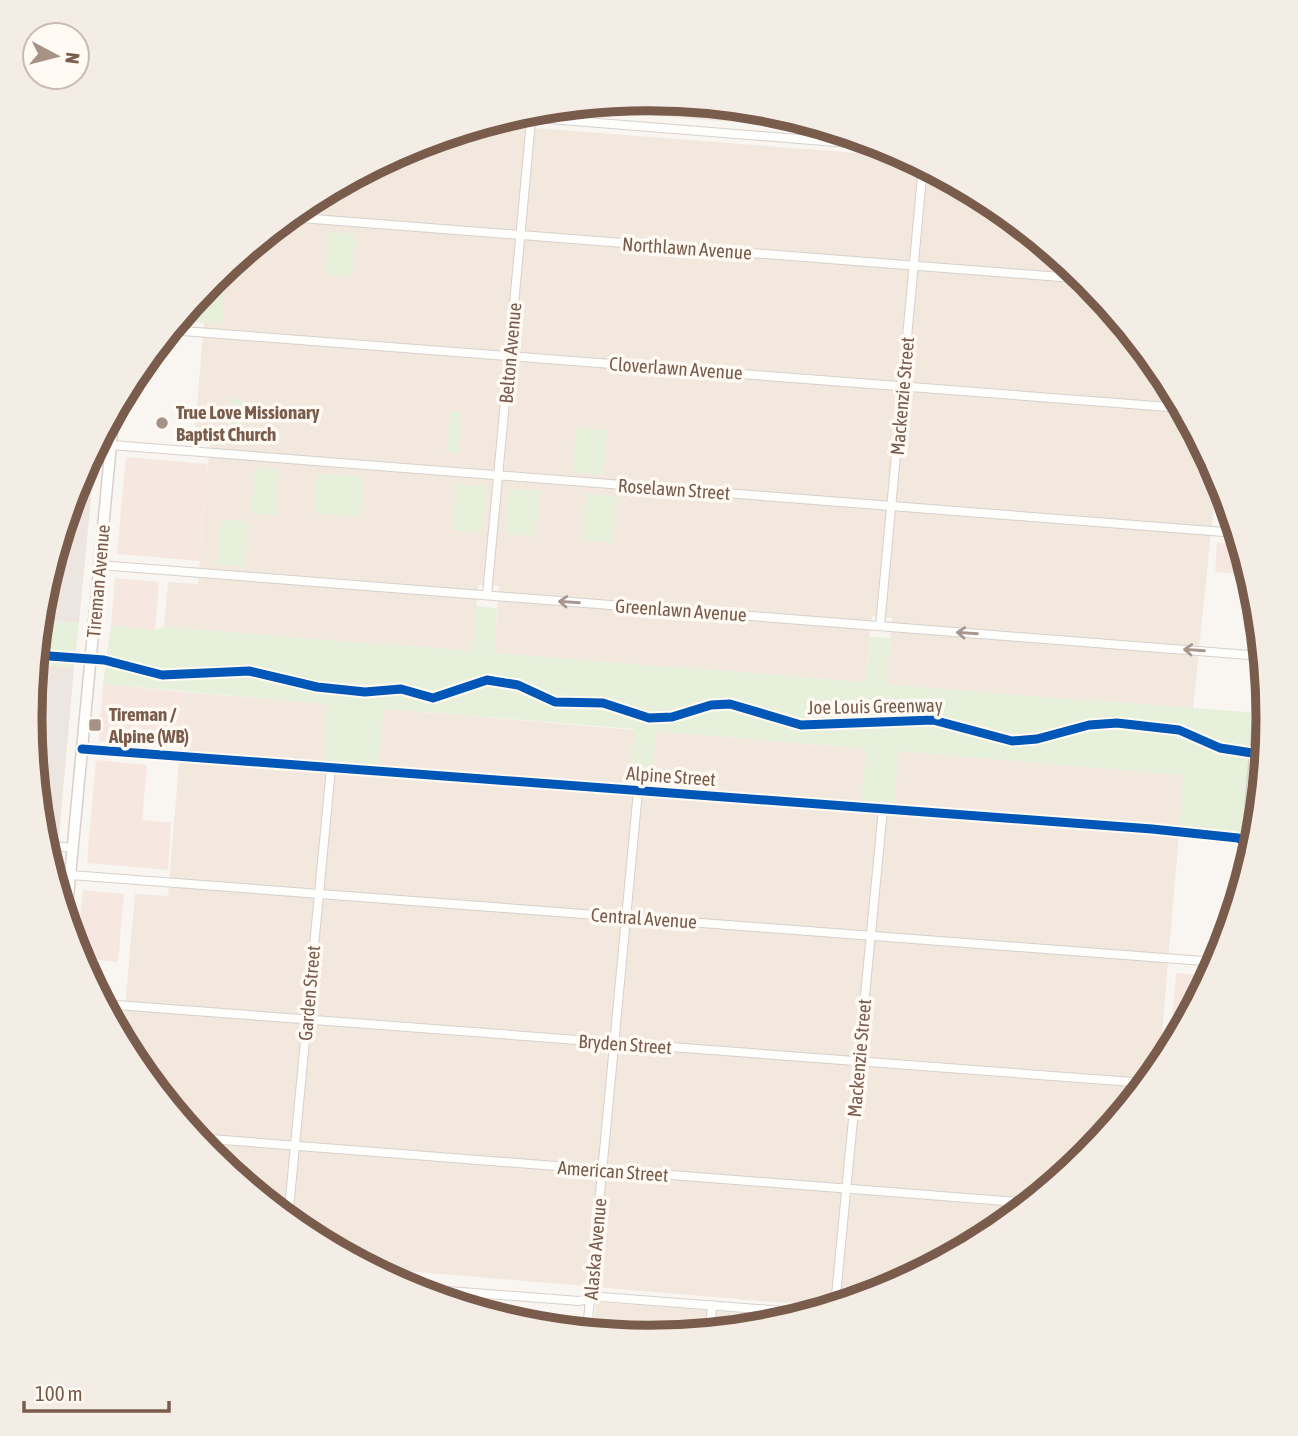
<svg xmlns="http://www.w3.org/2000/svg" width="1298" height="1436" font-family="'Asap Condensed',sans-serif">
<style>
.residential{fill:#f2e8de}
.commercial{fill:#f6e8e1}
.industrial{fill:#ede5e0}
.education{fill:#f6eef6}
.green{fill:#e7f0db}
.lines{fill:none;stroke-linecap:round;stroke-linejoin:round}
.minor-casing{stroke:#d7d1cb;stroke-width:10}
.tertiary-casing{stroke:#d7d1cb;stroke-width:13}
.minor{stroke:#fefefd;stroke-width:8}
.tertiary{stroke:#fefefd;stroke-width:10}
.cycleway-casing{stroke:#fffaf3;stroke-width:13}
.cycleway{stroke:#0057b8;stroke-width:9}
.oneway{stroke:#a8958b}
.poi-dot{fill:#a69286;stroke:#fffaf3;stroke-width:2.5}
.labels{text-anchor:middle;dominant-baseline:central;stroke-width:7;stroke-linejoin:round;paint-order:stroke}
.street-label{font-size:19px;fill:#7a5c4d;stroke:#fffaf3}
.poi-label{font-size:19px;font-weight:bold;fill:#7a5c4d;stroke:#fffaf3;text-anchor:start}
.rim{fill:none;stroke:#7a5c4d;stroke-width:9}
</style>
<rect width="100%" height="100%" fill="#f9f5f0"/>
<g class="residential">
<path d="M649,99l121,12 64,19 -281,-22z"/>
<path d="M483,124l425,33 85,46 94,77 77,94 53,100 -24,234 -307,-23 6,-67 -20,-2 -7,66 -371,-29 5,-67 -21,-1 -6,66 -308,-24 4,-45 30,2 12,-140 -16,-2 10,-119 -13,-2 2,-19 18,-22 94,-77 107,-57z"/>
<path d="M185,692l143,12 -5,58 60,-53 252,21 -4,55 20,1 4,-55 211,18 -4,54 37,-52 285,24 -25,293 -72,88 -94,77 -107,57 -54,17 -461,-39 -66,-35 -94,-77 -77,-94 -12,-22 13,-146 33,2z"/>
<path d="M596,1302l200,15 -27,8 -120,12 -56,-5z"/>
</g>
<g class="commercial">
<path d="M126,457l82,7 -8,97 -83,-7z"/>
<path d="M1217,543l23,2 9,30 -34,-3z"/>
<path d="M115,578l44,4 -4,48 -44,-4z"/>
<path d="M103,684l82,8 -5,54 -81,-5z"/>
<path d="M96,760l51,5 -5,55 29,3 -3,47 -81,-7z"/>
<path d="M83,890l41,4 -6,68 -39,-4 -2,-3z"/>
<path d="M1176,973l34,3 -41,76z"/>
</g>
<g class="industrial">
<path d="M96,445l-17,178 -40,-3 3,-23 35,-116z"/>
<path d="M35,664l39,4 -15,167 -18,-2 -11,-115z"/>
</g>
<path class="education" d="M472,1308l107,9 -1,13 -50,-5z"/>
<g class="green">
<path d="M329,231l27,3 -4,43 -27,-3z"/>
<path d="M224,269l3,1 -5,54 -31,-3 2,-19z"/>
<path d="M230,398l16,2 -4,46 -16,-2z"/>
<path d="M450,412l12,1 -3,40 -13,-1z"/>
<path d="M576,427l31,3 -4,45 -31,-3z"/>
<path d="M255,468l24,2 -4,45 -24,-2z"/>
<path d="M316,473l47,4 -3,40 -47,-4z"/>
<path d="M456,484l31,2 -5,47 -30,-3z"/>
<path d="M509,488l31,3 -5,46 -30,-3z"/>
<path d="M586,494l31,2 -4,47 -31,-3z"/>
<path d="M221,519l27,3 -3,45 -28,-2z"/>
<path d="M476,606l21,2 -3,45 371,29 5,-45 20,1 -3,47 372,28 -11,125 -69,-4 4,-59 -284,-24 -5,54 -33,-2 5,-54 -210,-18 -5,55 -21,-1 4,-56 -250,-20 -6,57 -55,-4 4,-58 -224,-20 8,-58 44,4 9,-3 308,24z"/>
<path d="M39,620l40,3 -5,45 -39,-4z"/>
</g>
<g class="lines">
<g class="minor-casing">
<g id="minor">
<path d="M512,116l373,30"/>
<path d="M288,217l798,62"/>
<path d="M170,330l1012,78"/>
<path d="M111,445l1126,88"/>
<path d="M99,565l1163,91"/>
<path d="M487,595l45,-485"/>
<path d="M880,626l43,-460"/>
<path d="M82,749l1070,80 86,9 16,9"/>
<path d="M44,845l29,3"/>
<path d="M70,875l1147,87"/>
<path d="M103,1004l1043,79"/>
<path d="M197,1138l833,65"/>
<path d="M288,1219l43,-451"/>
<path d="M408,1288l171,13 22,-4 210,16"/>
<path d="M835,1306l48,-497"/>
<path d="M587,1331l51,-540"/>
<path d="M710,1331l2,-26"/>
</g>
</g>
<g class="tertiary-casing">
<g id="tertiary">
<path d="M1244,881l19,-213"/>
<path d="M66,918l48,-506"/>
</g>
</g>
<use href="#minor" class="minor"/>
<use href="#tertiary" class="tertiary"/>
<g class="cycleway-casing">
<g id="cycleway">
<path d="M36,655l68,5 58,15 87,-4 68,16 48,5 36,-3 32,9 54,-18 31,5 37,17 48,1 46,15 23,-1 39,-12 19,-1 71,21 132,-5 79,21 25,-2 52,-14 28,-2 62,7 41,18 45,7"/>
<path d="M82,749l1070,80 86,9 16,9"/>
</g>
</g>
<use href="#cycleway" class="cycleway"/>
</g>
<defs><path id="oneway-shaft" d="M-6 0H5M1.5-3L5.5 0L1.5 3" fill="none" stroke-width="1.6" stroke-linecap="round" stroke-linejoin="round" transform="scale(1.75)"/></defs>
<g class="oneway">
<use href="#oneway-shaft" transform="translate(569 602) rotate(-176)"/>
<use href="#oneway-shaft" transform="translate(967 633) rotate(-176)"/>
<use href="#oneway-shaft" transform="translate(1194 650) rotate(-176)"/>
</g>
<g class="poi-dot">
<circle cx="162" cy="423" r="7"/>
<rect x="88" y="718" width="14" height="14" rx="3.5"/>
</g>
<g class="labels">
<g class="street-label">
<text transform="translate(687 248) rotate(4)">Northlawn Avenue</text>
<text transform="translate(510 353) rotate(-85)">Belton Avenue</text>
<text transform="translate(676 368) rotate(4)">Cloverlawn Avenue</text>
<text transform="translate(902 396) rotate(-85)">Mackenzie Street</text>
<text transform="translate(674 489) rotate(4)">Roselawn Street</text>
<text transform="translate(98 581) rotate(-85)">Tireman Avenue</text>
<text transform="translate(681 610) rotate(4)">Greenlawn Avenue</text>
<text transform="translate(875 706) rotate(-1)">Joe Louis Greenway</text>
<text transform="translate(671 776) rotate(4)">Alpine Street</text>
<text transform="translate(644 918) rotate(4)">Central Avenue</text>
<text transform="translate(309 993) rotate(-85)">Garden Street</text>
<text transform="translate(625 1044) rotate(4)">Bryden Street</text>
<text transform="translate(859 1058) rotate(-85)">Mackenzie Street</text>
<text transform="translate(613 1171) rotate(4)">American Street</text>
<text transform="translate(595 1249) rotate(-85)">Alaska Avenue</text>
</g>
<g class="poi-label">
<text x="176" y="412">True Love Missionary<tspan x="176" dy="22">Baptist Church</tspan></text>
<text x="109" y="714">Tireman /<tspan x="109" dy="22">Alpine (WB)</tspan></text>
</g>
</g>
<path d="M0 0H1298V1436H0ZM42 718a607 607 0 1 1 1214 0a607 607 0 1 1-1214 0Z" fill="#f4ede6" fill-rule="evenodd"/>
<path class="rim" d="M42 718a607 607 0 1 1 1214 0a607 607 0 1 1-1214 0Z"/>
<g transform="translate(56 56) rotate(97)"><circle r="33" fill="#fffaf3" stroke="#cabbb1" stroke-width="2"/>
<path d="M0-5L12 26L0 18L-12 26Z" fill="#a69286"/>
<text y="-10" font-size="19" font-weight="bold" text-anchor="middle" fill="#7a5c4d">N</text>
</g>
<path d="M24 1401v10h145v-10" fill="none" stroke="#7a5c4d" stroke-width="3.5"/>
<text x="35" y="1401" font-size="21" fill="#7a5c4d" stroke="#fffaf3" stroke-width="5" paint-order="stroke">100 m</text>
</svg>
